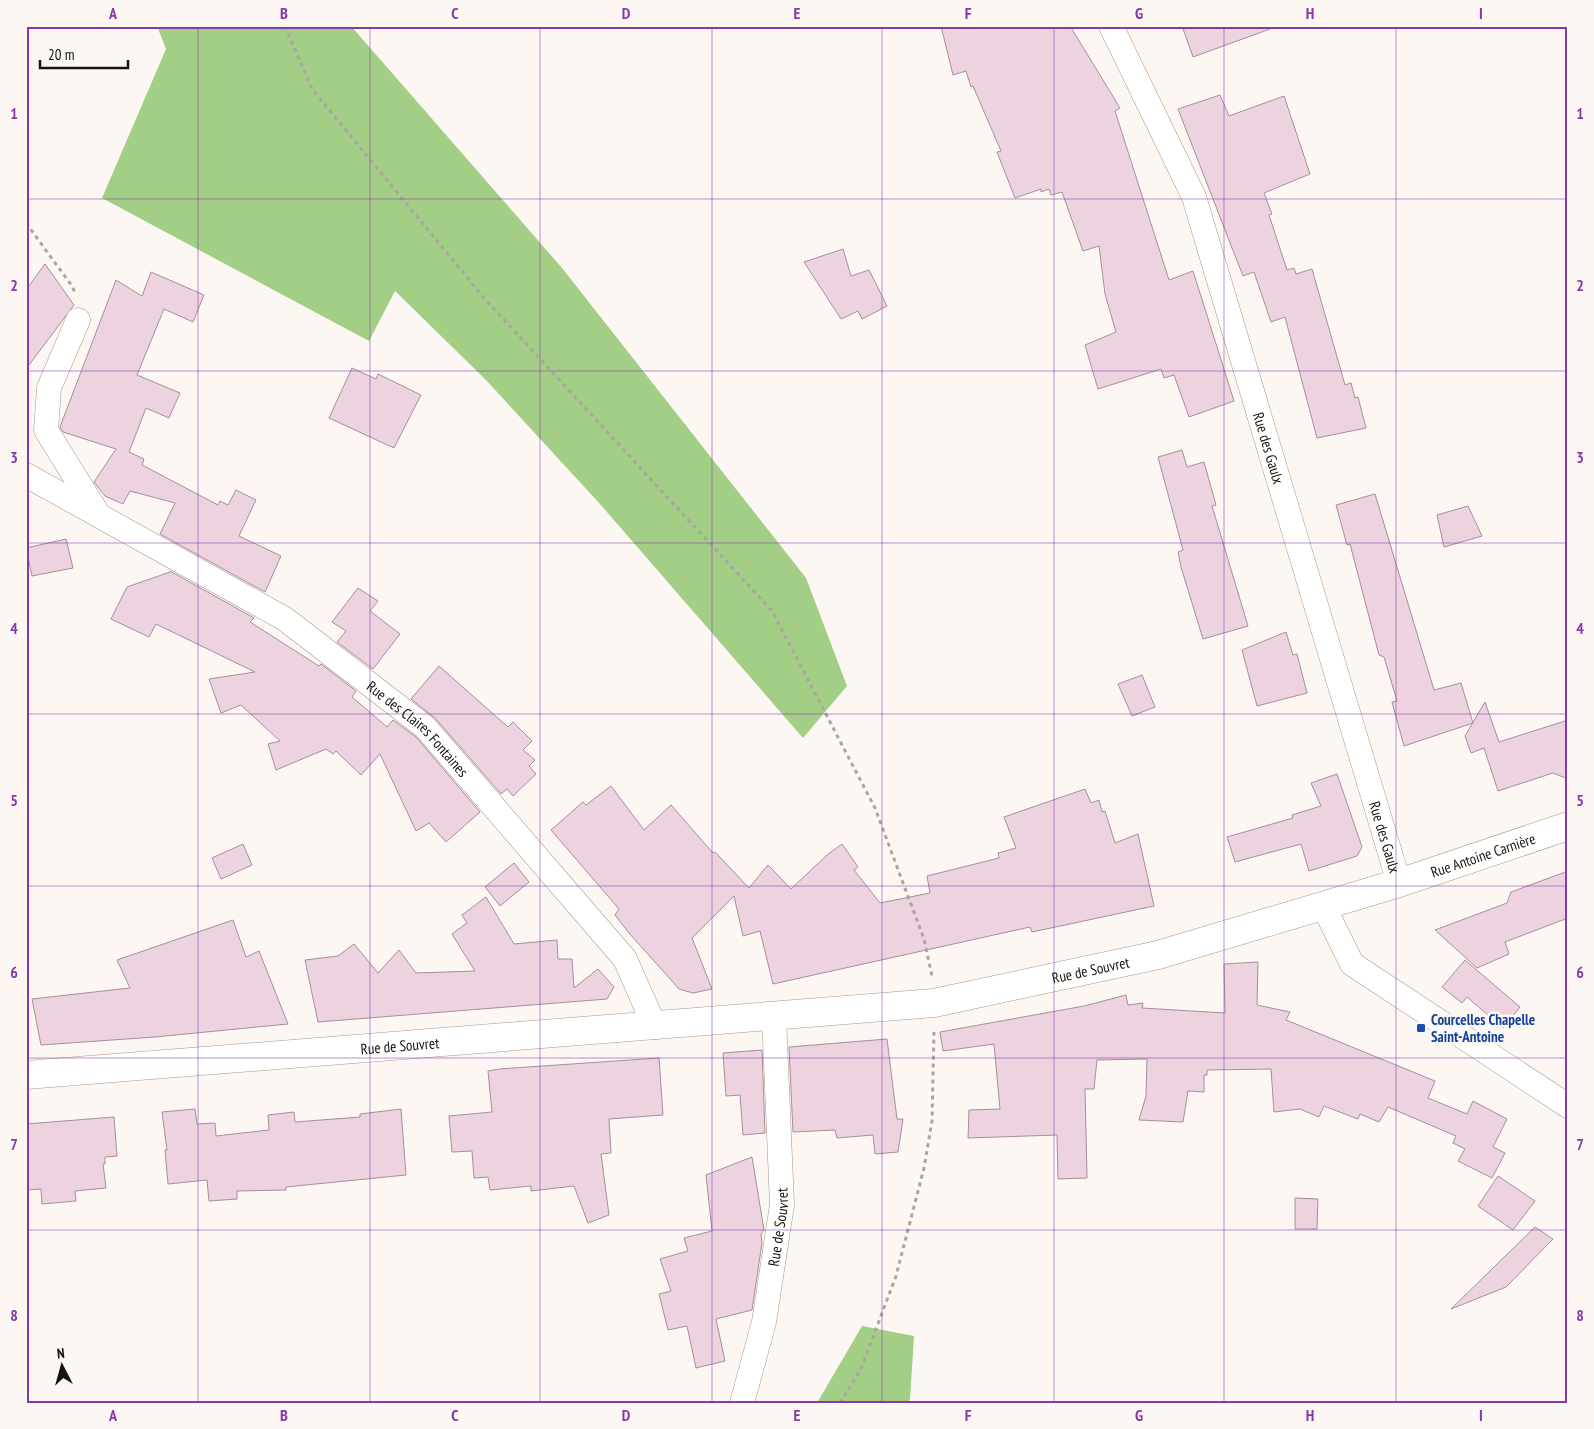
<svg xmlns="http://www.w3.org/2000/svg" width="1594" height="1429" font-family="'PT Sans Narrow',sans-serif">
<style>
.forest{fill:#a3ce85}
.building{fill:#edd2e0;stroke:#a78e9b}
.lines{fill:none;stroke-linecap:round;stroke-linejoin:round}
.minor-casing{stroke:#ab9685;stroke-width:25}
.secondary-casing{stroke:#ab9685;stroke-width:29}
.path{stroke:#aba5a0;stroke-width:3;stroke-dasharray:4 4;stroke-linecap:butt}
.minor{stroke:#fff;stroke-width:24}
.secondary{stroke:#fff;stroke-width:28}
.grid{fill:none;stroke:#8539aa;stroke-width:1;stroke-opacity:0.55}
.transit-dot{fill:#1a4fb4;stroke:#fcf7f3;stroke-width:2}
.labels{text-anchor:middle;dominant-baseline:central;stroke-width:5;stroke-linejoin:round;paint-order:stroke}
.street-label{font-size:15px;fill:#1a120c;stroke:#fcf7f3}
.transit-label{font-size:15px;font-weight:bold;fill:#164399;stroke:#fcf7f3;text-anchor:start}
.neatline{fill:none;stroke:#8539aa;stroke-width:2}
.grid-label{font-size:16px;text-anchor:middle;font-weight:bold;fill:#8539aa}
</style>
<rect width="100%" height="100%" fill="#fcf7f3"/>
<g class="forest">
<path d="M157,26h194l211,242 244,310 41,108 -44,52 -203,-234 -114,-124 -91,-89 -26,50 -267,-143 64,-149z"/>
<path d="M862,1326l52,10 -4,63 -2,4h-91z"/>
</g>
<g class="building">
<path d="M941,26h129l50,82 -5,3 54,169 24,-9 41,130 -45,16 -15,-42 -10,3 -3,-9 -63,20 -13,-44 31,-13 -11,-38 -6,-48 -16,5 -21,-59 -11,3 -2,-6 -8,3v-3l-26,9 -18,-46 4,-1 -28,-65 -2,1 -5,-16 -13,4z"/>
<path d="M1182,26h88v3l-77,28z"/>
<path d="M1220,95l9,21 55,-20 26,78 -46,19 8,21 -3,1 18,55 7,-2 2,6 16,-5 33,116 6,-2 4,15 3,-1 8,31 -49,10 -32,-121 -14,5 -17,-50 -11,4 -65,-167z"/>
<path d="M843,249l8,27 18,-6 18,36 -25,13 -4,-8 -17,8 -37,-57z"/>
<path d="M45,264l29,41 -48,64v-79z"/>
<path d="M151,272l53,23 -11,27 -29,-13 -27,66 43,18 -11,25 -23,-10 -17,44 15,7 -2,6 76,40 2,-4 8,4 8,-15 20,10 -17,36 42,20 -16,36 -105,-58 15,-31 -45,-12 -7,13 -18,-8 -11,-14 22,-33 -53,-17 -3,-5 56,-147 26,16z"/>
<path d="M352,368l24,11 2,-5 43,21 -27,53 -65,-30z"/>
<path d="M1182,450l5,17 17,-5 12,43 -4,1 36,120 -45,13 -22,-72 -3,-15 5,-2 -25,-93z"/>
<path d="M1375,494l59,196 27,-7 12,40 -69,23 -12,-44 5,-1 -13,-44 -5,-2 -29,-111 -3,1 -11,-40z"/>
<path d="M1468,506l14,30 -38,11 -7,-32z"/>
<path d="M66,539l7,29 -41,8 -6,-28z"/>
<path d="M170,571l84,47 -4,4 69,44 2,-2 35,27 -4,6 35,30 6,-7 23,17 64,75 -34,30 -17,-19 -13,8 -36,-77 -19,21 -25,-24 -3,3 -7,-5 -50,21 -8,-26 12,-3 -39,-36 -20,8 -12,-34 46,-7 -99,-48 -7,13 -38,-18 16,-32 43,-15z"/>
<path d="M358,588l20,13 -8,10 30,23 -27,35 -36,-27 9,-11 -14,-9z"/>
<path d="M1286,632l7,23 4,-1 10,39 -50,13 -15,-56z"/>
<path d="M439,666l69,61 5,-5 19,19 -9,9 12,10 -6,6 7,8 -23,22 -6,-7 -6,5 -66,-76 -24,-19z"/>
<path d="M1142,675l13,32 -23,9 -14,-32z"/>
<path d="M1485,702l14,40 69,-22v59l-15,-6 -55,18 -14,-43 -13,5 -6,-17z"/>
<path d="M1337,774l25,73 -5,9 -48,15 -8,-27 -66,18 -8,-25 66,-19 -1,-3 29,-9 -10,-23z"/>
<path d="M611,786l33,44 27,-25 42,48 2,-1 34,36 19,-23 23,24 36,-34 15,-11 16,23 -4,3 26,33 50,-10 -3,-17 72,-18 -1,-5 18,-5 -12,-31 81,-28 6,14 8,-3 3,12 3,-1 10,32 23,-9 16,72 -122,26 -2,-5 -257,57 -13,-53 -17,5 -9,-40 -42,42 20,51 -19,4 -14,-4 -50,-56 -14,-18 4,-6 -68,-79 32,-28 3,3z"/>
<path d="M243,844l9,21 -31,14 -9,-21z"/>
<path d="M514,863l15,19 -29,24 -15,-19z"/>
<path d="M1568,871v47l-63,24 4,12 -32,14 -42,-38 72,-27 4,-11z"/>
<path d="M486,897l28,47 43,-4 1,19h14l2,29 24,-19 16,18 -7,12 -289,23 -13,-62 33,-4 16,-12 24,29 21,-23 17,23 59,-2 -23,-37 15,-11 -5,-8z"/>
<path d="M233,920l13,37 13,-6 29,73 -133,13 -114,8 -9,-46 98,-11 -13,-28z"/>
<path d="M1465,960l55,47 -17,21 -36,-31 -5,6 -20,-16z"/>
<path d="M1258,962l-1,43 33,7 -4,8 149,61 -7,17 39,16 6,-13 34,18 -14,28 12,6 -13,25 -34,-17 7,-12 -12,-6 3,-7 -68,-29 -9,15 -19,-8 -2,5 -34,-13 -5,11 -19,-8 -26,3 -3,-43 -64,1v5h-3v17l-16,-1 -5,31 -44,-2 7,-24 1,-37 -50,1 -3,29h-9l2,89 -29,1 -1,-44 -89,3 1,-28 31,-1 -6,-65 -51,7 -3,-19 144,-26 42,-11 2,10 15,-2 -1,5 83,5 -1,-49z"/>
<path d="M887,1039l10,80h6l-5,33 -23,2 -2,-19 -36,3 -2,-8 -42,2 -4,-85z"/>
<path d="M762,1050l3,83 -22,2 -3,-40 -14,1 -3,-43z"/>
<path d="M659,1058l4,57 -54,4 2,34 -10,1 8,61 -21,8 -14,-37 -43,5v-5l-41,4 -2,-13 -14,1 -2,-27 -20,1 -3,-36 43,-4 -4,-41 11,-2z"/>
<path d="M195,1109l2,15 18,-1 1,13 53,-6 -1,-15 26,-3 1,10 65,-5v-3l41,-5 5,66 -120,12v3l-49,1v8l-28,2 -2,-21 -39,4 -3,-34h2l-5,-38z"/>
<path d="M114,1117l3,39 -12,1v7h-2l3,24 -31,3 1,10 -34,3 -1,-15 -15,1v-66z"/>
<path d="M752,1157l12,73 -3,4 1,9 -10,67 -36,9 9,42 -29,7 -9,-42 -19,4 -9,-36 12,-3 -11,-32 28,-8 -4,-13 28,-7 -6,-56z"/>
<path d="M1498,1176l37,25 -22,29 -35,-24z"/>
<path d="M1295,1198l23,1 -1,30h-22z"/>
<path d="M1535,1227l18,12 -47,48 -55,22z"/>
</g>
<g class="lines">
<g class="minor-casing">
<g id="minor">
<path id="s1" d="M1111,26l83,171 205,686"/>
<path d="M78,320l-29,68 -3,42 52,84"/>
<path id="s2" d="M26,475l259,144 140,108 200,232 30,68"/>
<path d="M1323,905l29,59 216,142"/>
<path id="s3" d="M742,1403l22,-81 18,-117 -8,-188"/>
</g>
</g>
<g class="secondary-casing">
<g id="secondary">
<path id="s4" d="M26,1075l908,-72 224,-48 241,-72 169,-57"/>
</g>
</g>
<g class="path">
<path d="M285,26l27,63 172,209 288,313 103,197 49,131 8,37"/>
<path d="M26,223l46,63 4,9"/>
<path d="M840,1403l21,-34 35,-93 28,-108 8,-47 2,-89"/>
</g>
<use href="#minor" class="minor"/>
<use href="#secondary" class="secondary"/>
</g>
<path class="grid" d="M198,26v1377M370,26v1377M540,26v1377M712,26v1377M882,26v1377M1054,26v1377M1224,26v1377M1396,26v1377M26,199h1542M26,371h1542M26,543h1542M26,714h1542M26,886h1542M26,1058h1542M26,1230h1542"/>
<rect class="transit-dot" x="1416" y="1023" width="10" height="10" rx="2.5"/>
<g class="labels">
<g class="street-label">
<text stroke="none"><textPath href="#s1" startOffset="452">Rue des Gaulx</textPath></text>
<text stroke="none"><textPath href="#s2" startOffset="469">Rue des Claires Fontaines</textPath></text>
<text stroke="none"><textPath href="#s1" startOffset="858">Rue des Gaulx</textPath></text>
<text stroke="none"><textPath href="#s4" startOffset="1480">Rue Antoine Carnière</textPath></text>
<text stroke="none"><textPath href="#s4" startOffset="1071">Rue de Souvret</textPath></text>
<text stroke="none"><textPath href="#s4" startOffset="375">Rue de Souvret</textPath></text>
<text stroke="none"><textPath href="#s3" startOffset="180">Rue de Souvret</textPath></text>
</g>
<g class="transit-label">
<text x="1431" y="1019">Courcelles Chapelle<tspan x="1431" dy="17">Saint-Antoine</tspan></text>
</g>
</g>
<rect width="1594" height="1429" fill="none" stroke="#fcf7f3" stroke-width="55"/>
<g transform="translate(62 1366) rotate(354)" stroke="#fcf7f3" stroke-width="4" paint-order="stroke">
<path d="M0-4L9 19L0 12L-9 19Z" fill="#1a120c"/>
<text y="-8" font-size="14" font-weight="bold" text-anchor="middle" fill="#1a120c">N</text>
</g>
<path d="M40 60v8h88v-8" fill="none" stroke="#1a120c" stroke-width="2.5"/>
<text x="48" y="60" font-size="15" fill="#1a120c" stroke="#fcf7f3" stroke-width="4" paint-order="stroke">20 m</text>
<rect x="28" y="28" width="1538" height="1374" class="neatline"/>
<g class="grid-label">
<text x="113" y="19">A</text>
<text x="284" y="19">B</text>
<text x="455" y="19">C</text>
<text x="626" y="19">D</text>
<text x="797" y="19">E</text>
<text x="968" y="19">F</text>
<text x="1139" y="19">G</text>
<text x="1310" y="19">H</text>
<text x="1481" y="19">I</text>
<text x="14" y="119">1</text>
<text x="1580" y="119">1</text>
<text x="14" y="291">2</text>
<text x="1580" y="291">2</text>
<text x="14" y="463">3</text>
<text x="1580" y="463">3</text>
<text x="14" y="634">4</text>
<text x="1580" y="634">4</text>
<text x="14" y="806">5</text>
<text x="1580" y="806">5</text>
<text x="14" y="978">6</text>
<text x="1580" y="978">6</text>
<text x="14" y="1150">7</text>
<text x="1580" y="1150">7</text>
<text x="14" y="1321">8</text>
<text x="1580" y="1321">8</text>
<text x="113" y="1421">A</text>
<text x="284" y="1421">B</text>
<text x="455" y="1421">C</text>
<text x="626" y="1421">D</text>
<text x="797" y="1421">E</text>
<text x="968" y="1421">F</text>
<text x="1139" y="1421">G</text>
<text x="1310" y="1421">H</text>
<text x="1481" y="1421">I</text>
</g>
</svg>
